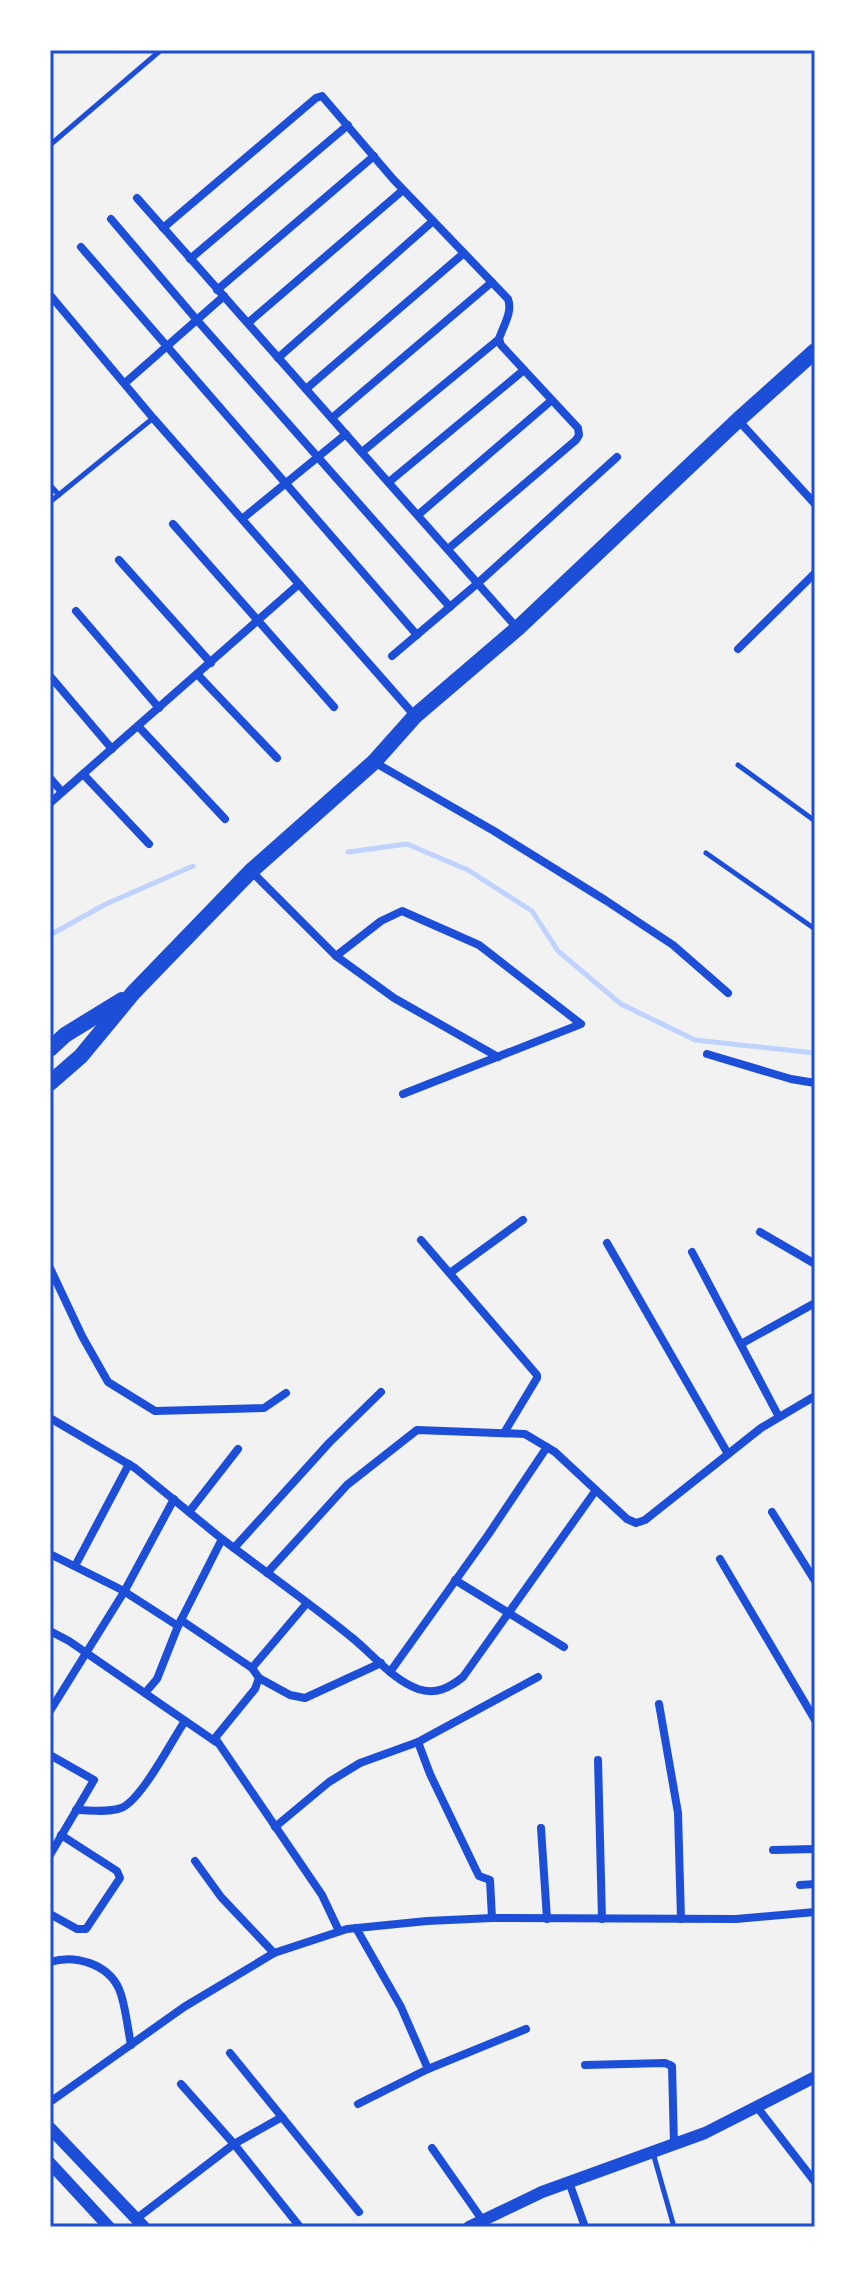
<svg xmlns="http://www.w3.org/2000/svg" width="865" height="2277" font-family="'Golos Text',sans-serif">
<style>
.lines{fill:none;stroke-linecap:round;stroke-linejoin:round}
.stream{stroke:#bfd3fe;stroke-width:5}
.service{stroke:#1d4ed8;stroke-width:5}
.minor{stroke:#1d4ed8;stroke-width:8}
.tertiary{stroke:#1d4ed8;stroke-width:12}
.primary{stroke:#1d4ed8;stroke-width:16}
.neatline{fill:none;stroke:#1d4ed8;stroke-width:3}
</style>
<rect width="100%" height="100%" fill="#f2f2f2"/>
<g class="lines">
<g class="stream">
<path d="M348,852l59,-8 61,26 64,41 26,40 63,53 74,36 120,13"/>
<path d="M50,935l56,-31 87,-38"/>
</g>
<g class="service">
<path d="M50,145l111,-95"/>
<path d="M50,485l9,10"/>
<path d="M50,502l102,-83"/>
<path d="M738,765l77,56"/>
<path d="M706,853l109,76"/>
<path d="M653,2153l21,74"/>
</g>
<g class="minor">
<path d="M137,198l380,430"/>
<path d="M111,219l85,100 254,288"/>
<path d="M163,228l153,-130 6,-2 71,83 115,120c5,13 -5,27 -9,40l2,6 77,83 1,7 -3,5 -128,109"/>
<path d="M81,247l336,388"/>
<path d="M190,259l158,-134"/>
<path d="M217,290l157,-134"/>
<path d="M50,295l103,123 262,298"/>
<path d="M248,323l155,-133"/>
<path d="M278,358l155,-137"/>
<path d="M125,383l99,-87"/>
<path d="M306,389l158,-136"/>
<path d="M332,418l160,-136"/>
<path d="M738,420l77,84"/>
<path d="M362,452l137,-113"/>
<path d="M389,482l135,-112"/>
<path d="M418,515l134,-115"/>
<path d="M242,519l104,-85"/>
<path d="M173,524l161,183"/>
<path d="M119,560l92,103"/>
<path d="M76,611l83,97"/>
<path d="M738,649l77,-76"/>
<path d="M392,656l86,-73 139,-126"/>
<path d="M197,674l80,84"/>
<path d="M50,676l62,73"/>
<path d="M138,726l87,93"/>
<path d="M374,762l120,69 111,69 68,45 55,48"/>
<path d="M83,774l66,70"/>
<path d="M50,778l12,14"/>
<path d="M50,803l249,-219"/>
<path d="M251,871l85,85 45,-35 21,-10 77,34 102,79 -178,70"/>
<path d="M336,956l58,42 104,59"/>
<path d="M707,1054l84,25 24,4"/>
<path d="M760,1232l55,32"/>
<path d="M421,1240l116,135v3l-33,55"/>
<path d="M607,1243l121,211"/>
<path d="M692,1252l87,165"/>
<path d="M50,1268l32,68 26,46 47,29 109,-3 22,-15"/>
<path d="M450,1273l73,-53"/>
<path d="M741,1344l74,-41"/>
<path d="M50,1418l85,50 87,71 -44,87 -21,53 -12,14"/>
<path d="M189,1512l49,-63"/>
<path d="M772,1512l43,69"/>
<path d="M222,1539c42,32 86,63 128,97 22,17 41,43 68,53 18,6 31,-1 45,-12l133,-187"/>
<path d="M234,1548l95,-105 52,-51"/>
<path d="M50,1554l72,36 56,36"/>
<path d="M720,1559l95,161"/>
<path d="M75,1566l54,-102"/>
<path d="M267,1573l80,-88 70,-55 108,4 30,18 72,67 9,4 9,-3 116,-92 54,-32"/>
<path d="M455,1580l109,67"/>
<path d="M181,1620l71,48 7,10 -4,11 -40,49 107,157 17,36"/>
<path d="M50,1631l19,10 147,101"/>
<path d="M252,1668l55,-65"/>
<path d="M390,1672l98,-137 59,-88"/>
<path d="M259,1678l31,17 15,3 76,-35"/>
<path d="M659,1704l19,109 3,106"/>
<path d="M50,1711l74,-119 50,-93"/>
<path d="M418,1742l12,32 46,96 3,6 11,4 2,38"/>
<path d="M50,1755l44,25 -44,75"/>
<path d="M598,1760l4,159"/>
<path d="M76,1810c14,0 32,3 45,-2 20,-7 51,-68 64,-87"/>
<path d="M275,1827l54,-45 31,-19 58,-21 120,-65"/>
<path d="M541,1828l6,91"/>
<path d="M773,1850l42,-1"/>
<path d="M195,1861l26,36 53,56"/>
<path d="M800,1885l15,-1"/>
<path d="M50,1914l27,15h9l34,-51 -3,-7 -56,-36"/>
<path d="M356,1928l45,79 27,62"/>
<path d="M50,1962c25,-8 58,2 69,27 6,13 9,41 12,56"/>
<path d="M230,2053l129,159"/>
<path d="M585,2065l80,-2 7,3 2,78"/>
<path d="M50,2102l134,-95 90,-54 73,-24 80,-8 65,-3 244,1 79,-7"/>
<path d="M358,2104l70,-35 98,-40"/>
<path d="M757,2107l58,75"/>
<path d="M282,2117l-48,27 66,83"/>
<path d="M432,2148l51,73 2,6"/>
<path d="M569,2182l16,45"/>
<path d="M136,2219l98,-75 -53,-60"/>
</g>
<g class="tertiary">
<path d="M50,2128l94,99"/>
<path d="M50,2163l59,64"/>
<path d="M469,2227l73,-35 163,-59 110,-56"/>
</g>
<g class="primary">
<path d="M50,1049l15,-14 57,-35"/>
<path d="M50,1083l31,-27 52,-63 118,-122 123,-109 41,-46 103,-88 220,-208 77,-69"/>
</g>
</g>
<rect width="865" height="2277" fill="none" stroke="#ffffff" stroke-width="104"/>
<rect x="52" y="52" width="761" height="2173" class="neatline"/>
</svg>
